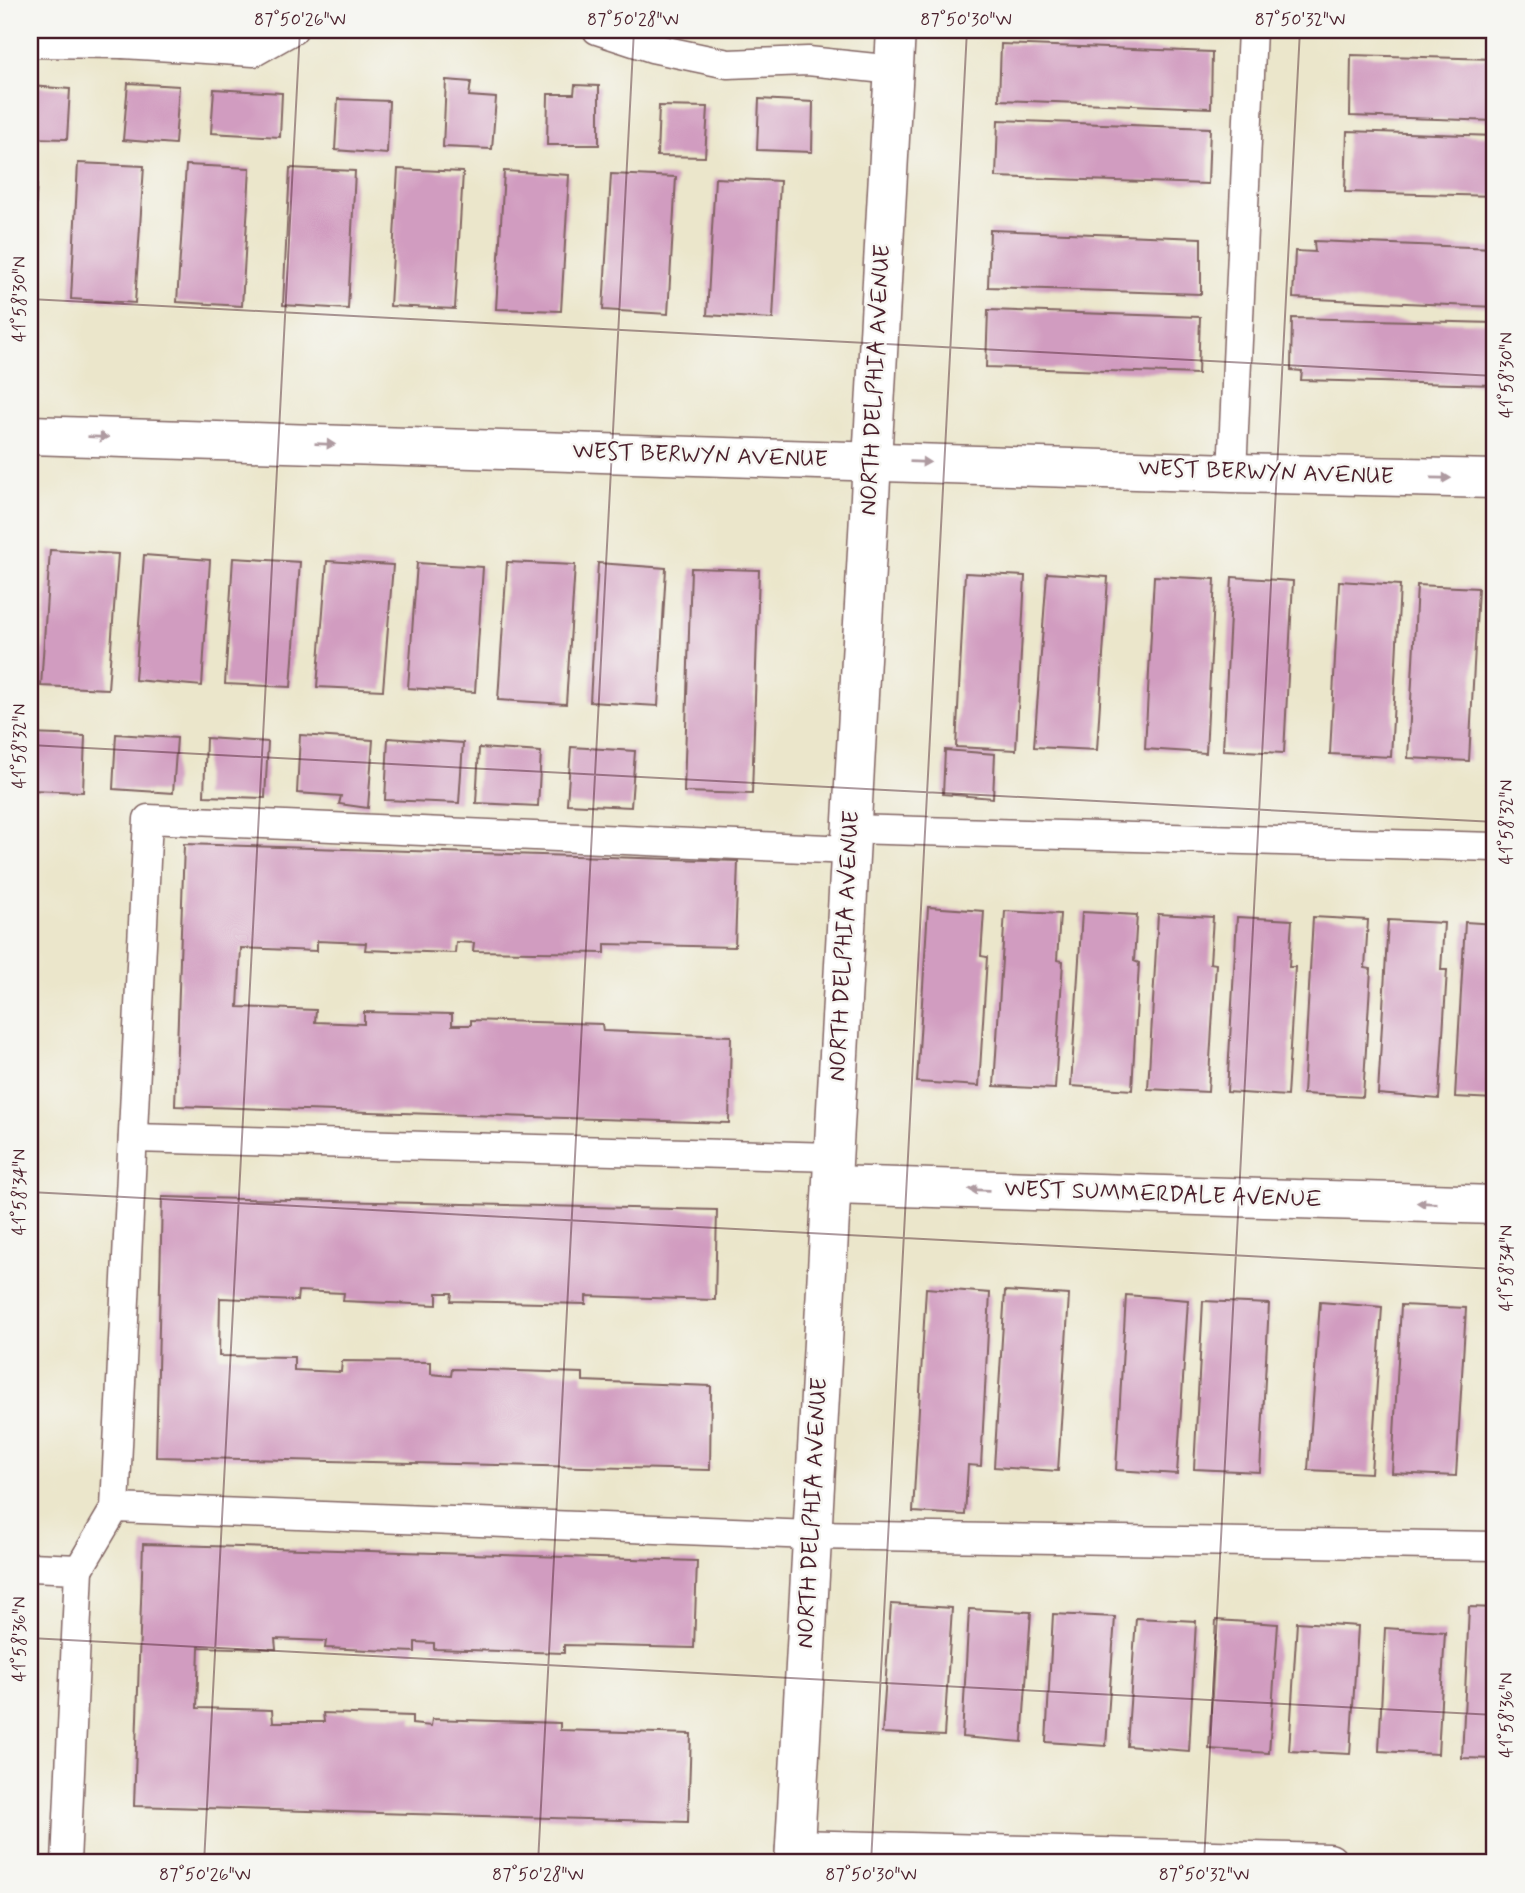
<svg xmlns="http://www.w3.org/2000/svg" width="1525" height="1893" font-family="Mynerve,sans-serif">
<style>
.building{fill:#d19cc0}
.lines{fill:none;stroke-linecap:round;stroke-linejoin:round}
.lane-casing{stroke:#826563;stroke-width:31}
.street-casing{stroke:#826563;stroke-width:41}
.lane{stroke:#fff;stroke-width:28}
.street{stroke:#fff;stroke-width:38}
.oneway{fill:#ae9aa0}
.ticks{fill:none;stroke:#4a1f2b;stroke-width:2;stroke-opacity:0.45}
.labels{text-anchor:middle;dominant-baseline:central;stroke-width:5;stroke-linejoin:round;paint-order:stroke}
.street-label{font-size:23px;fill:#4a1f2b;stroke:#f6f6f2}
.neatline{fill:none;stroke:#4a1f2b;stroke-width:2.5}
.ticks-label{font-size:18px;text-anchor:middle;fill:#4a1f2b}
</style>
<rect width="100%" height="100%" fill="#f6f6f2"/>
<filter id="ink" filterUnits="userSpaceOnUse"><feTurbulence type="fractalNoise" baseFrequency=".0143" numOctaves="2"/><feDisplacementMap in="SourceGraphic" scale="14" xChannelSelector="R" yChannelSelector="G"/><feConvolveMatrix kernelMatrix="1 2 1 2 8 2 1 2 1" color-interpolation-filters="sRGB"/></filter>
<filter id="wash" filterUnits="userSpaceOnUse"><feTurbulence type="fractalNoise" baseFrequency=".00686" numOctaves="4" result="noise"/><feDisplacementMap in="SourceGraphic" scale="28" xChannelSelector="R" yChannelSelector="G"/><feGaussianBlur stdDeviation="1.57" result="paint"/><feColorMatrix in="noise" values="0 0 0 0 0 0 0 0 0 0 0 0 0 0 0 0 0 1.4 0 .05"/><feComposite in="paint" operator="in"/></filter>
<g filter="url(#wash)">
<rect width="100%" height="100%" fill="#ebe6cb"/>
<g id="blocks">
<g class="building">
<path d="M1001,44l211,8 -1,56 -212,-8z"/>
<path d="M1351,55l144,4v62l-145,-5z"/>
<path d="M446,80l25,2 -2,14 27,2 -4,51 -49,-2z"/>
<path d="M128,83l51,3 -4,58 -52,-4z"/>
<path d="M575,85l24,1v59h-52l1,-51h26z"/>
<path d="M30,86l40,3 -3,50 -37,-1z"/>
<path d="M214,89l68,4 -2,44 -69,-4z"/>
<path d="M338,99l51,2 -2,53 -52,-4z"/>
<path d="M759,99l54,3 -1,50 -55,-2z"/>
<path d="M659,106l49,1 -3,50 -48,-1z"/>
<path d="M998,120l212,8 -2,56 -212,-7z"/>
<path d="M1347,131l148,5v60l-150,-4z"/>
<path d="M30,162l8,1 -6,102h-2z"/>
<path d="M78,163l66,3 -9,137 -64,-4z"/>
<path d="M186,165l64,3 -8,138 -65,-4z"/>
<path d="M290,168l65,3 -7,138 -65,-4z"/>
<path d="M398,169l65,3 -8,137 -65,-3z"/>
<path d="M504,171l65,4 -8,136 -65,-2z"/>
<path d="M611,174l65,3 -8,137 -65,-4z"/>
<path d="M715,178l65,3 -7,138 -66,-4z"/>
<path d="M990,230l211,8v56l-213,-7z"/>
<path d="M1314,241l181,7v59l-202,-9 2,-47 20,1z"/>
<path d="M988,310l212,7 -2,57 -212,-7z"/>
<path d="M1292,318l203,5v62l-194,-5 1,-9 -11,-1z"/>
<path d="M50,550l68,4 -10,135 -67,-3z"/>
<path d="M144,555l66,5 -8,126 -67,-6z"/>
<path d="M233,558l67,4 -9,125 -66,-3z"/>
<path d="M327,561l66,4 -10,125 -66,-3z"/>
<path d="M507,562l68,3 -9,139 -68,-4z"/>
<path d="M417,563l66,4 -8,125 -67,-4z"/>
<path d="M598,563l68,5 -8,138 -68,-4z"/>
<path d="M691,568l68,2 -7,224 -68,-2z"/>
<path d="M965,573l60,3 -9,174 -60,-3z"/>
<path d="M1047,573l61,4 -11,173 -63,-3z"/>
<path d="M1154,576l61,3 -9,174 -61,-4z"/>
<path d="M1232,577l61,4 -9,172 -61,-3z"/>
<path d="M1339,581l61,4 -9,172 -61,-3z"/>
<path d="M1417,585l61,3 -9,173 -61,-3z"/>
<path d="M30,734l55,2 -2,56 -53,-2z"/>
<path d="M116,734l61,4 -4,55 -60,-4z"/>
<path d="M300,735l73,5 -5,68 -29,-4 2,-8 -44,-3z"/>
<path d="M206,738l62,4 -3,56 -61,-2z"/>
<path d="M388,738l75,5 -4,60 -74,-3z"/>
<path d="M571,747l64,4 -4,56 -64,-3z"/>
<path d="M479,748l62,4 -3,54 -62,-3z"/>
<path d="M945,750l50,4 -2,44 -50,-4z"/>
<path d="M184,844l554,17 -3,86 -130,-3v9l-132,-2 1,-8 -18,-1 -1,11 -90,-3 1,-7 -49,-2v10l-76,-3 -3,59 78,3 -1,12 49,2v-12l88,2v11h19v-5l131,4 1,7 128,5 -2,87 -554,-17z"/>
<path d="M928,907l56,4 -3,45 6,1 -8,129 -62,-4z"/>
<path d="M1005,911l55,3 -3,46 6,1 -8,128 -61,-3z"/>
<path d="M1082,912l55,3 -3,46 5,2 -7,127 -61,-4z"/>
<path d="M1158,914l55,3 -3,46 6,1 -8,128 -60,-3z"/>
<path d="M1237,917l55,3 -3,47h6l-8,129 -60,-4z"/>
<path d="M1313,917l55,3 -3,48 6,1 -8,128 -60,-3z"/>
<path d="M1388,920l56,3 -3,47h6l-8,129 -61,-5z"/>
<path d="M1465,922l30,2v175l-40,-2z"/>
<path d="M162,1197l555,13 -2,90 -129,-4v8l-135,-3 1,-8h-15v12l-94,-4 1,-8 -46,-2 -1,10 -77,-3 -1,58 75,1v13l47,2 1,-11 89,1v12l20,2 1,-7 131,4v8l128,5 -1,84 -554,-13z"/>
<path d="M926,1288l64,5 -9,173 -13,-1 -3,50 -52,-3z"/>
<path d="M1005,1291l64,4 -11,176 -64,-4z"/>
<path d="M1126,1295l62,5 -11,174 -61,-4z"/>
<path d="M1203,1301l66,3 -9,168 -66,-3z"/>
<path d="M1320,1302l62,5 -11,166 -63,-3z"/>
<path d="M1401,1305l65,3 -10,168 -64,-3z"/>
<path d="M143,1544l554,17 -3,87 -130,-3v8l-130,-4v-6l-19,-1v10l-90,-4 1,-7 -51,-2 1,10 -77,-2 -2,61 75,2 1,12h51l-1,-9 89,3v8l19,2 1,-7 128,4v7l131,4 -3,88 -554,-16z"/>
<path d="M891,1604l61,4 -8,128 -62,-3z"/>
<path d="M1469,1607l26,1v151l-33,-1z"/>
<path d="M969,1609l62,3 -9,130 -60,-5z"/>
<path d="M1053,1614l62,3 -9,129 -60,-4z"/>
<path d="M1136,1618l60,3 -7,130 -62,-5z"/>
<path d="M1216,1620l62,4 -9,129 -60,-4z"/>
<path d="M1297,1622l61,4 -8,128 -61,-3z"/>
<path d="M1385,1628l60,4 -7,122 -59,-3z"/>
</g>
</g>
</g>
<g filter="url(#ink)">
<use href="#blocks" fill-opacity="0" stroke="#826563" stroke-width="2"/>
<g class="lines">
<g class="lane-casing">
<g id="lane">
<path d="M124,30l-1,14 131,8 39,-22"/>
<path d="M597,30l55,18 76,16 80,-3 86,9"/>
<path d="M30,43l93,1"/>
<path d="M1232,473l20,-443"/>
<path d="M851,829l644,18"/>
<path d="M133,1138l700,19"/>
<path d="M115,1508l697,27 683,11"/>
<path d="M30,1567l49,2 -13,294"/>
<path d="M79,1569l36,-61 33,-689 702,31"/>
</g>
</g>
<g class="street-casing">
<g id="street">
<path d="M30,435l1202,38 263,6"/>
<path d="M832,1185l663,20"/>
<path d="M795,1849l534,14"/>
<path d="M794,1863l102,-1833"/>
</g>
</g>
<use href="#lane" class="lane"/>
<use href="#street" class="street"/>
</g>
<defs><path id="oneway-solid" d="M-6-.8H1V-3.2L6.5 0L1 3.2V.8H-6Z" transform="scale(1.75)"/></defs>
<g class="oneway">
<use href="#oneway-solid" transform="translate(98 437) rotate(2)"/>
<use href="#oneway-solid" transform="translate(325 444) rotate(2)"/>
<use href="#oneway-solid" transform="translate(920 462) rotate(2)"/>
<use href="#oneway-solid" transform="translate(1441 478) rotate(1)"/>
<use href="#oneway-solid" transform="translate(979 1190) rotate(-178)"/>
<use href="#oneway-solid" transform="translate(1427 1203) rotate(-178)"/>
</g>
</g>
<path class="ticks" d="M30,299l1465,77M30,745l1465,77M30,1192l1465,77M30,1638l1465,77M204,1863l96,-1833M538,1863l96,-1833M871,1863l96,-1833M1204,1863l96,-1833"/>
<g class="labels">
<g class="street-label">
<text transform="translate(876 380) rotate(-87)">NORTH DELPHIA AVENUE</text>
<text transform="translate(700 456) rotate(2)">WEST BERWYN AVENUE</text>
<text transform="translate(1266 473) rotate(2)">WEST BERWYN AVENUE</text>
<text transform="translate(845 946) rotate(-87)">NORTH DELPHIA AVENUE</text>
<text transform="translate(1163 1195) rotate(2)">WEST SUMMERDALE AVENUE</text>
<text transform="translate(813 1513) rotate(-87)">NORTH DELPHIA AVENUE</text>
</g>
</g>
<rect width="1525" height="1893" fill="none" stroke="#f6f6f2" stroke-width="77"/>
<rect x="38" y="38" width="1448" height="1816" class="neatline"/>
<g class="ticks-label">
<text x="300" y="25">87°50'26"W</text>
<text x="633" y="25">87°50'28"W</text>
<text x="966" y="25">87°50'30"W</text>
<text x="1300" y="25">87°50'32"W</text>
<text transform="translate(19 299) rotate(-90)" y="6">41°58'30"N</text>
<text transform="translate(1506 375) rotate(-90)" y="6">41°58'30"N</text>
<text transform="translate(19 746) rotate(-90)" y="6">41°58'32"N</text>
<text transform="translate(1506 822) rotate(-90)" y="6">41°58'32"N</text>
<text transform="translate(19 1192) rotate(-90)" y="6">41°58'34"N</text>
<text transform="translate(1506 1268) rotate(-90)" y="6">41°58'34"N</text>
<text transform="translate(19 1639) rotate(-90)" y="6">41°58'36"N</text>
<text transform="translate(1506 1715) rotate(-90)" y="6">41°58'36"N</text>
<text x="205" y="1880">87°50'26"W</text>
<text x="538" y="1880">87°50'28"W</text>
<text x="871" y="1880">87°50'30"W</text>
<text x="1204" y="1880">87°50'32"W</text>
</g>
</svg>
